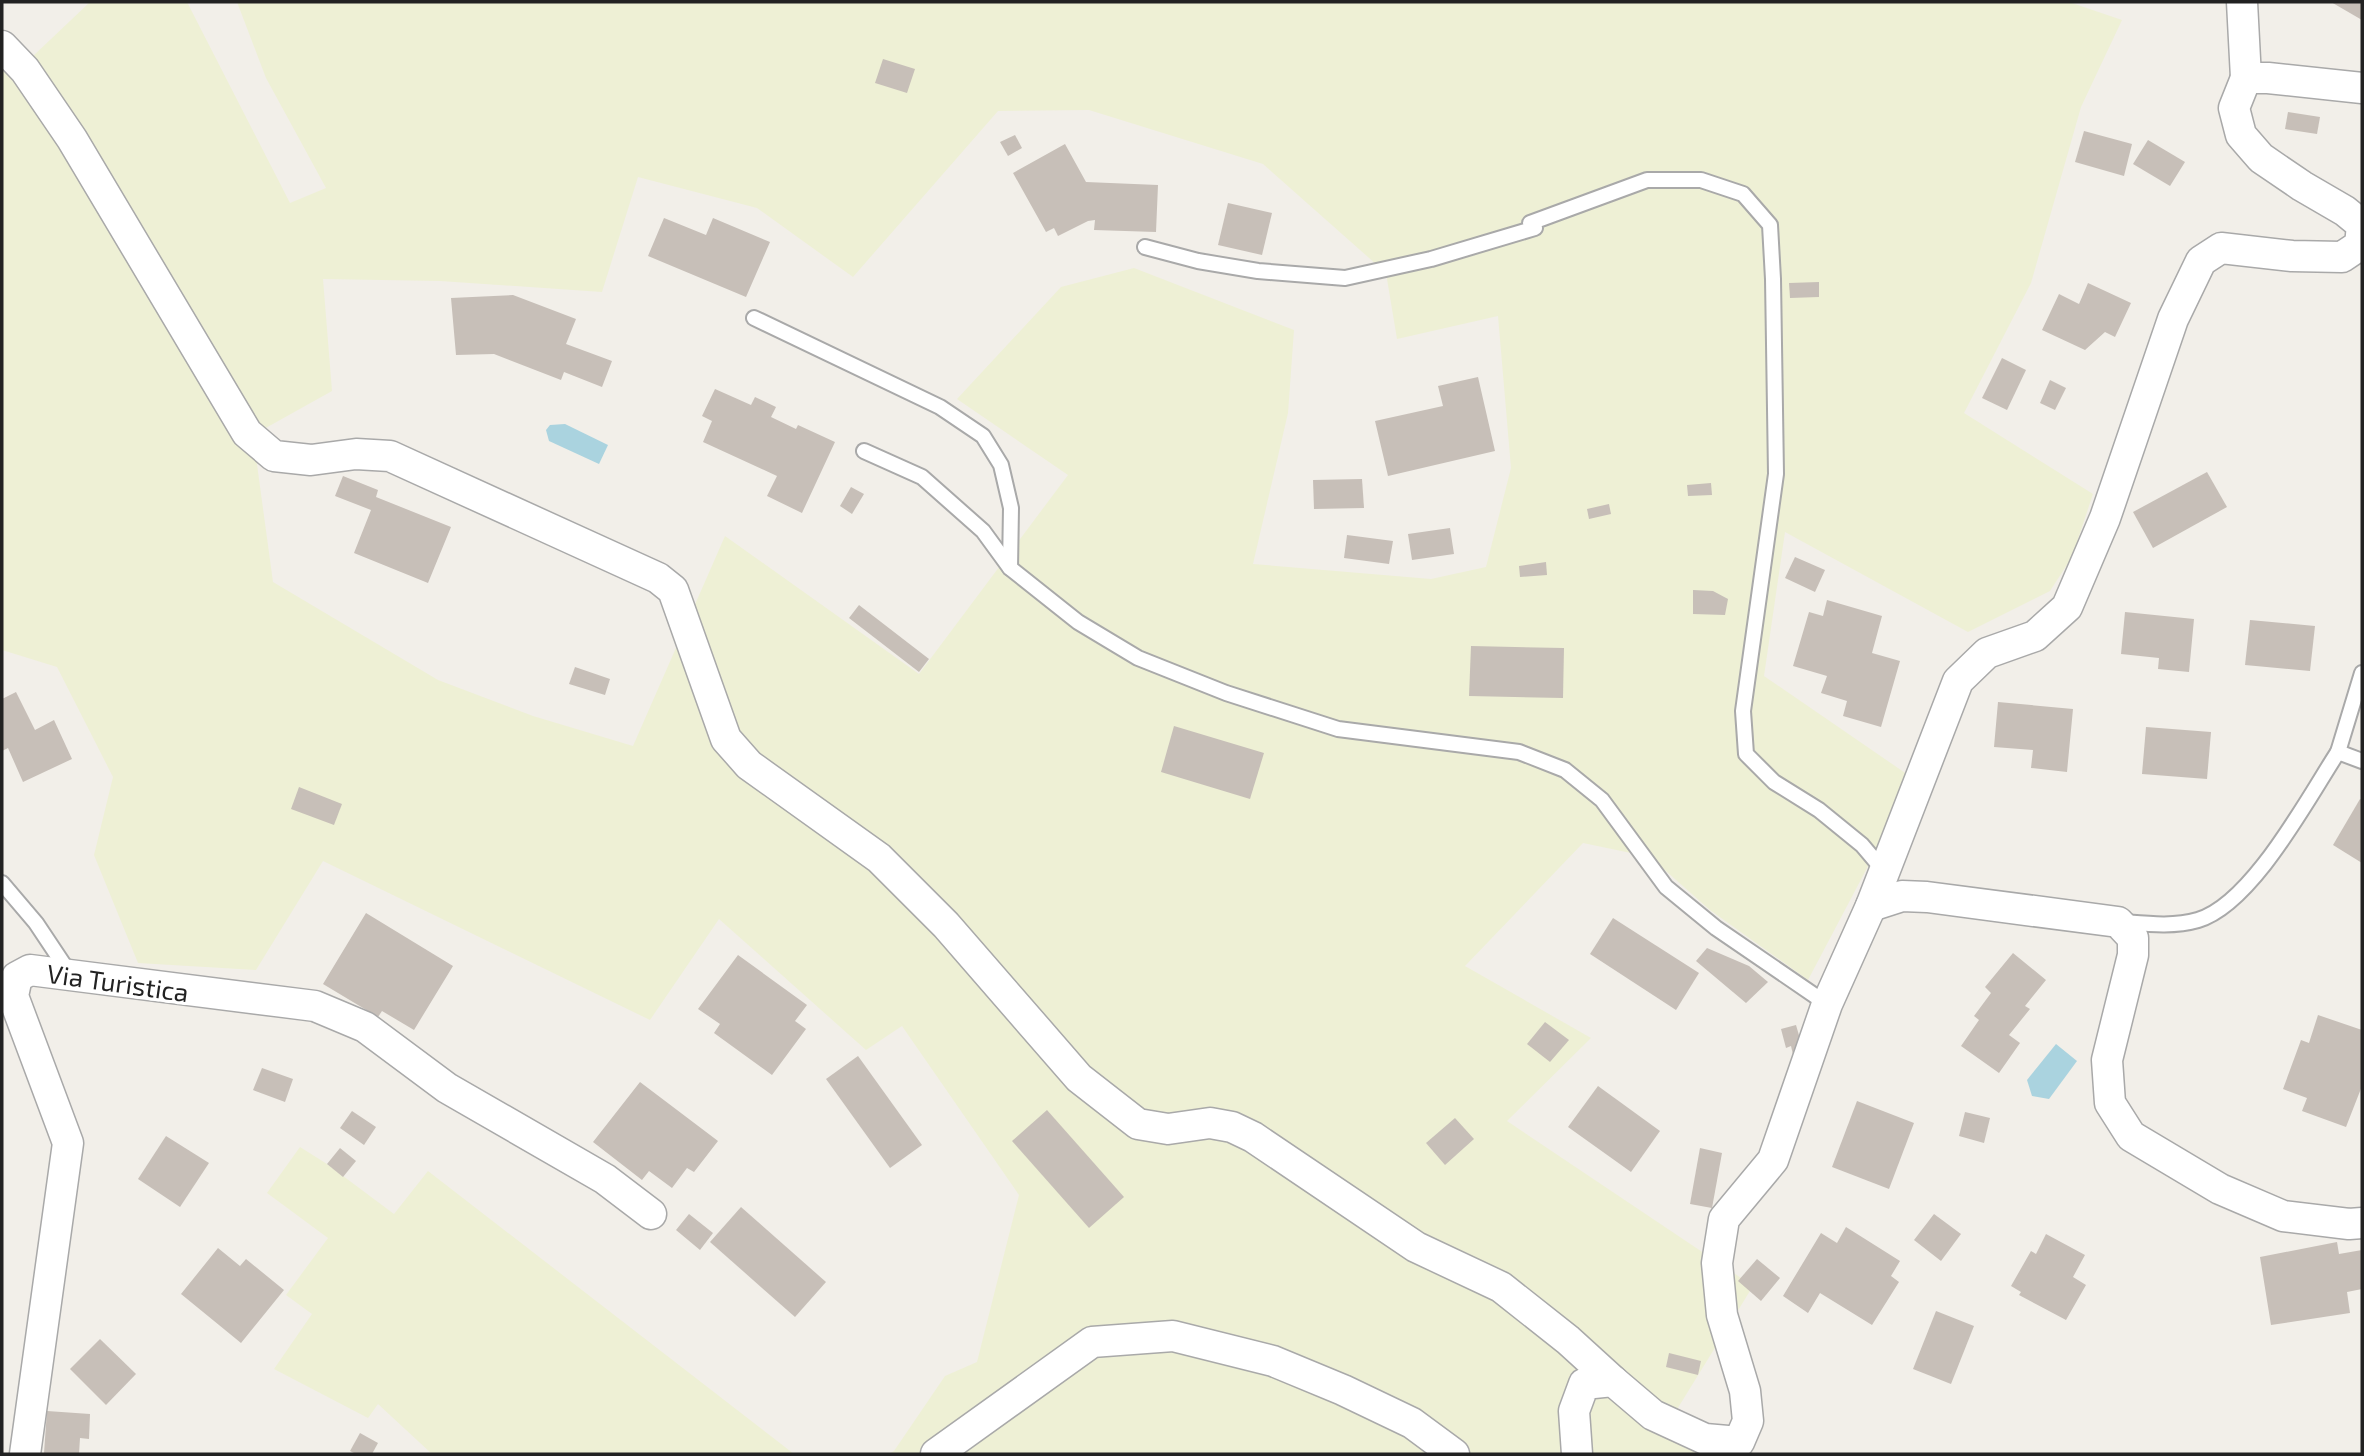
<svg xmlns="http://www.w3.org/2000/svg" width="2364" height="1456" font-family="'Exo 2',sans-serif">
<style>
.farmland{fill:#eef0d5;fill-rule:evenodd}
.water{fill:#aad3df}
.building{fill:#c7bfb8}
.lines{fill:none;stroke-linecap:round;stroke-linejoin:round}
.service-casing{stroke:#a9a9a9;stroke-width:18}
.minor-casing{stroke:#a9a9a9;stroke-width:33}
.service{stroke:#fff;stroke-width:14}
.minor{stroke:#fff;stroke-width:30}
.labels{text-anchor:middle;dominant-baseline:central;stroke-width:6;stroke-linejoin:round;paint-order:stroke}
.street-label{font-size:26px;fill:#222;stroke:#fff}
</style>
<rect width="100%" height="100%" fill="#f2efe9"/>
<g class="farmland">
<path d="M90,2h97l103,201 36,-15 -60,-110 -29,-76h1832l53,18 -41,87 -50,176 -67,130 129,81 -21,63 -22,34 -82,41 -183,-100 -21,144 150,103 -106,201 -98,-70 -60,-53 -67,-14 -118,123 126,72 -84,83 246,165 -77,125 64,43h-852l6,-3 51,-75 32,-14 42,-167 -117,-169 -36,24 -147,-131 -69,101 -327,-159 -67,109 -118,-7 -44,-108 19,-78 -56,-110 -55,-17v-584l10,10zM1089,110l174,54 123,109 11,66 101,-23 13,152 -25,99 -55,12 -178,-15 35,-151 6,-83 -160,-62 -73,19 -104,112 111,76 -149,199 -194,-138 -92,210 -100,-30 -95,-36 -165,-98 -20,-147 79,-44 -9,-112 117,2 162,11 36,-115 119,31 96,69 145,-166z"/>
<path d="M300,1147l27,17 67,50 34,-43 366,283h-362l-54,-50 -10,14 -94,-49 38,-55 -26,-19 42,-57 -61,-45z"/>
</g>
<g class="water">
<path d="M565,424l43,21 -9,19 -50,-23 -3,-11 4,-5z"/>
<path d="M2056,1044l21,17 -28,38 -17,-3 -5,-16z"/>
</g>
<g class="building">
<path d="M2331,2h31v18z"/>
<path d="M883,59l32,10 -8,24 -32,-10z"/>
<path d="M2288,112l32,5 -3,17 -32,-5z"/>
<path d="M2084,131l48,13 -8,32 -49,-14z"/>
<path d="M1015,135l7,13 -14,8 -8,-14z"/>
<path d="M2148,140l37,22 -15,24 -37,-22z"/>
<path d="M1065,144l21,38 72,3 -2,47 -62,-2 1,-10 -7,1 -30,15 -4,-8 -8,4 -33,-59z"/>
<path d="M1228,203l44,10 -10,42 -44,-10z"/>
<path d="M664,218l42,17 7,-17 57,24 -24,55 -98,-41z"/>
<path d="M1819,282v15l-29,1 -1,-15z"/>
<path d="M2088,283l43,20 -16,34 -10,-5 -20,18 -43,-20 17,-36 20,10z"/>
<path d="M513,295l63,24 -10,25 46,17 -10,26 -38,-15 -3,8 -67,-26 -38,1 -5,-57z"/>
<path d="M2002,358l24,12 -19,40 -25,-12z"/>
<path d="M1478,377l17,74 -107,25 -13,-55 68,-15 -5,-20z"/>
<path d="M2050,380l16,8 -11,22 -15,-7z"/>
<path d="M715,389l36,16 4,-8 21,10 -5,10 25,12 2,-4 37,17 -33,71 -35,-17 10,-20 -74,-34 9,-21 -10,-5z"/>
<path d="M2207,472l20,35 -74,41 -20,-36z"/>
<path d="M343,476l35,14 -2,7 75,30 -23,56 -74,-30 17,-43 -36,-14z"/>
<path d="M1362,479l2,29 -50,1 -1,-29z"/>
<path d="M1711,483l1,12 -24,1 -1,-11z"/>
<path d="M851,487l13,7 -12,20 -12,-8z"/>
<path d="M1609,504l2,10 -22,5 -2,-10z"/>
<path d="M1450,528l4,26 -42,6 -4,-26z"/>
<path d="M1347,535l46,6 -4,23 -45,-6z"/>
<path d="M1795,557l30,13 -10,22 -30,-14z"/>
<path d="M1546,562l1,13 -27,2 -1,-11z"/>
<path d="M1693,590l20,1 15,8 -3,16 -32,-1z"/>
<path d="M1827,600l55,16 -10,37 28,8 -19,66 -38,-11 4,-15 -26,-8 6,-17 -34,-10 16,-54 14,4z"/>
<path d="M859,605l70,54 -10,13 -70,-54z"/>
<path d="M2125,612l69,7 -5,53 -31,-3 1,-11 -38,-4z"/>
<path d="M2250,620l65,6 -5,45 -65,-6z"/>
<path d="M1471,646l93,2 -1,50 -94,-2z"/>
<path d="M575,667l35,12 -5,16 -36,-11z"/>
<path d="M16,692l19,38 19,-10 18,39 -49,23 -15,-34 -6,3v-52z"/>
<path d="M1998,702l75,7 -6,63 -36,-4 2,-18 -39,-3z"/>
<path d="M1174,726l90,27 -14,46 -89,-27z"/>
<path d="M2146,727l65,5 -4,47 -65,-5z"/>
<path d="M299,787l43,17 -8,21 -43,-16z"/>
<path d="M2360,799l2,1v63l-29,-18z"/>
<path d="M366,913l87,53 -39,64 -32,-19 -4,6 -55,-33z"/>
<path d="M1613,918l86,55 -23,37 -86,-56z"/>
<path d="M1707,948l42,18 19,16 -22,21 -50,-42z"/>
<path d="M2013,953l33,27 -21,26 5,3 -21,26 11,8 -21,30 -38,-27 18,-26 -5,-4 17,-23 -6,-6z"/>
<path d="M738,955l69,50 -12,16 11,8 -34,46 -58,-42 6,-9 -22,-15z"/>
<path d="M2318,1015l44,15v56l-16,41 -44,-16 5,-13 -24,-9 18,-49 8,3z"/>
<path d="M1545,1022l24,18 -19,22 -23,-18z"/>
<path d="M1796,1025l9,31 -11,3 -3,-13 -5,2 -5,-19z"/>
<path d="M858,1056l64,89 -32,23 -64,-89z"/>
<path d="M262,1068l31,11 -8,23 -32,-12z"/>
<path d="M640,1082l78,59 -24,31 -7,-4 -15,20 -23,-17 -7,9 -49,-38z"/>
<path d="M1598,1086l62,45 -29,41 -63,-45z"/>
<path d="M1857,1101l57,22 -25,66 -57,-22z"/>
<path d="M1047,1110l77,87 -35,31 -77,-87z"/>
<path d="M352,1111l24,16 -12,18 -24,-17z"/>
<path d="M1965,1112l25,6 -6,25 -25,-7z"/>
<path d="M1455,1118l19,21 -29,26 -19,-22z"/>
<path d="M166,1136l43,27 -29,44 -42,-28z"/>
<path d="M340,1148l16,13 -13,16 -16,-13z"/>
<path d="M1700,1148l22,5 -10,55 -22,-4z"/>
<path d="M741,1207l85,75 -31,35 -85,-75z"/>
<path d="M689,1214l24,19 -13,17 -24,-20z"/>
<path d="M1934,1214l27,20 -20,27 -27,-21z"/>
<path d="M1846,1227l54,34 -9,15 8,6 -27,43 -52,-32 -12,20 -25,-17 38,-63 16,10z"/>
<path d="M2046,1234l39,21 -12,22 13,8 -20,35 -47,-25 2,-3 -10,-6 20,-35 5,3z"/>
<path d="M2337,1242l2,12 23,-4v39l-15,3 3,21 -79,12 -11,-68z"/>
<path d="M218,1248l22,18 6,-7 38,31 -43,53 -60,-49z"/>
<path d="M1757,1259l23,19 -19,23 -23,-20z"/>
<path d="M1936,1311l38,15 -23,58 -38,-15z"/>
<path d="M100,1339l36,35 -30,31 -36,-36z"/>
<path d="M1669,1353l32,8 -3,14 -32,-8z"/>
<path d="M47,1411l43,3 -1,25 -9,-1 -1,16 -35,-1z"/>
<path d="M360,1433l18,10 -6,11h-16l-6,-3z"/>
</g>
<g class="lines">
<g class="service-casing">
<g id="service">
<path d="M1145,247l53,14 60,10 87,7 86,-19 104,-31 -5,-5 117,-43h54l42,14 27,31 3,54 3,195 -33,237 3,43 28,28 45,28 43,35 22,26"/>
<path d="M754,318l186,89 43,29 18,29 10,43 -1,60"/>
<path d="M864,451l58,26 61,54 27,37 68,54 60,36 88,35 112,36 181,23 46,18 37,30 64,87 50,41 111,76"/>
<path d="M2338,752l24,-79"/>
<path d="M2,883l34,40 34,51"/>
<path d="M2123,922c25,2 51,5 75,-2 54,-16 110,-122 140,-168l24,9"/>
</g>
</g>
<g class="minor-casing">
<g id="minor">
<path d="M2242,2l4,76"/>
<path d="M2,46l23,24 47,69 175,294 27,23 37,4 45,-6 34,2 268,122 15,12 53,149 23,26 130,93 67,67 133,153 59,46 30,5 42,-6 22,4 21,10 163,110 85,40 67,53 45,41"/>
<path d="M1871,906l31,-10 25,1 191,25 15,16v17l-26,105 3,43 21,33 89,53 63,27 66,8 13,-1"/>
<path d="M25,1454l43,-311 -55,-147 4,-19 13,-7 285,36 50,21 82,61 158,91 46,35"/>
<path d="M936,1454l156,-112 81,-6 100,25 70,29 69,33 42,31"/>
<path d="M1577,1454l-3,-43 10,-27 29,-3 40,34 52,24 34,3 9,-21 -3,-30 -23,-76 -5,-52 7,-44 49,-59 54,-156 44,-98 87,-225 29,-28 48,-17 32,-29 38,-89 68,-199 28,-58 20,-13 71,8 50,1 18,-12 2,-20 -17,-14 -43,-25 -41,-28 -20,-23 -7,-27 12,-30h22l94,10"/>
</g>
</g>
<use href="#service" class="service"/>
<use href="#minor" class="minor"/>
</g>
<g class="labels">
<g class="street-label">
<text transform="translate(118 982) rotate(8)">Via Turistica</text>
</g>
</g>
<rect width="2364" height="1456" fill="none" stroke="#222222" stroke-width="7"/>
</svg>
